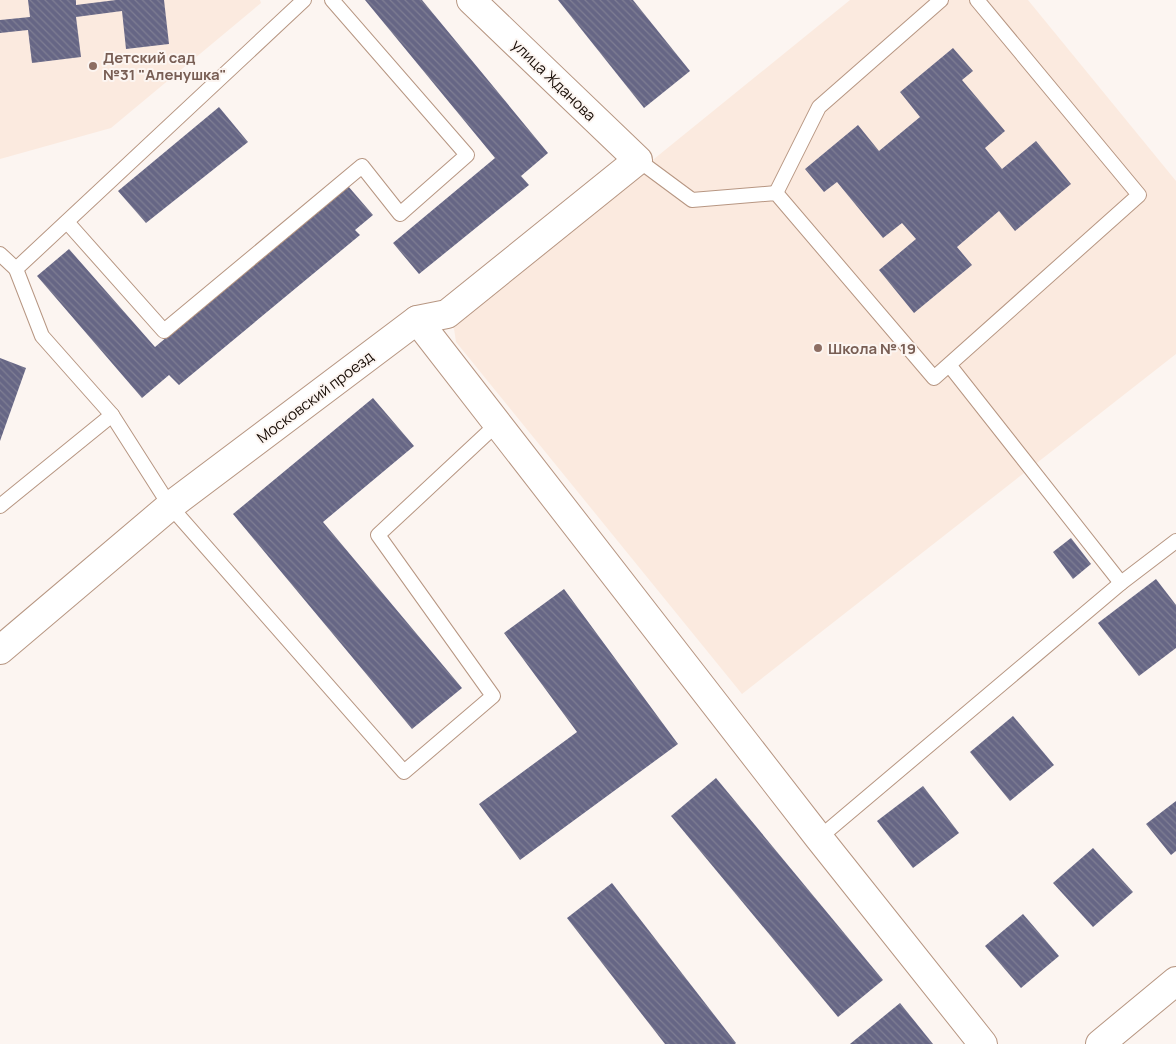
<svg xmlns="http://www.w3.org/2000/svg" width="1176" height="1044" font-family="Manrope,sans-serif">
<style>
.built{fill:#fbeadf}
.building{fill:url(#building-back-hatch)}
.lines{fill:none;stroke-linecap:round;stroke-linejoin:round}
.service-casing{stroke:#b79682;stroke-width:16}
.minor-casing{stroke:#b79682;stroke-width:30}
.service{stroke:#fff;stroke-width:14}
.minor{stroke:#fff;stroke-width:28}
.education-dot{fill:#8d6e63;stroke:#fcf5f1;stroke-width:2}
.labels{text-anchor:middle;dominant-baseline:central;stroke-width:4;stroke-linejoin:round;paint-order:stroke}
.education-label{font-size:15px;font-weight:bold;fill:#785e54;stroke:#fcf5f1;text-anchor:start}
.street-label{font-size:15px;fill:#170c05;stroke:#fcf5f1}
</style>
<defs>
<pattern id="building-back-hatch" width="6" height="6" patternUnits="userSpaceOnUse" patternTransform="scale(1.25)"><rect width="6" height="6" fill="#666685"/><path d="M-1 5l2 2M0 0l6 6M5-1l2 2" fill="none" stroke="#7f7e93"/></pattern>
</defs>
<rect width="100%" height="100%" fill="#fcf5f1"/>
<g class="built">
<path d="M0,0h260l1,3 -150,125 -111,31z"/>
<path d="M850,0h178l148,181v173l-434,340 -286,-352 -3,-20z"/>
</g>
<g class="building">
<path d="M28,0h48v5l40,-5h48l5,44 -43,5 -4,-38 -46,6 5,40 -49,6 -4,-33 -28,3v-13l30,-3z"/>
<path d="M365,0h57l126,153 -27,23 8,9 -110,89 -26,-31 102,-85z"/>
<path d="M558,0h75l57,71 -46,37z"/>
<path d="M953,48l20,23 -11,9 43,51 -20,17 17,21 34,-28 35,43 -56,47 -16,-20 -42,36 15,18 -58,48 -35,-43 37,-31 -14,-16 -19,15 -46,-56 -13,10 -19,-23 53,-44 21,26 41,-34 -20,-25z"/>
<path d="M219,107l29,35 -102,81 -28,-32z"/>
<path d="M348,186l25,29 -18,15 5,5 -181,150 -10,-10 -27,23 -105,-122 32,-27 86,98z"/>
<path d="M0,358l26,10 -26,73z"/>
<path d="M373,398l41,48 -91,76 139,166 -50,41 -179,-215z"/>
<path d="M1071,538l20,26 -18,15 -20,-27z"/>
<path d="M1156,579l20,26v43l-37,28 -41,-53z"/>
<path d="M564,589l114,155 -158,116 -41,-56 98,-72 -73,-99z"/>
<path d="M1013,716l41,49 -44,36 -40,-49z"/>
<path d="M716,778l167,202 -45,37 -167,-201z"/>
<path d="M923,786l36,47 -46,35 -36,-47z"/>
<path d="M1176,801v50l-5,4 -25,-31z"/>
<path d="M1093,848l40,44 -40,35 -40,-44z"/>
<path d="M612,883l124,160 -1,1h-70l-98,-126z"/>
<path d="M1023,914l36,42 -38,32 -36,-42z"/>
<path d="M900,1003l33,41h-83z"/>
</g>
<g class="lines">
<g class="service-casing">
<g id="service">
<path d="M638,160l54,40 84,-7 158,185 205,-183 -162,-195"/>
<path d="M776,193l43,-86 122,-107"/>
<path d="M67,222l97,109 198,-165 38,48 67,-59 -135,-155"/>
<path d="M0,254l16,15 26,67 70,79 58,91 234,266 89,-76 -115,-161 118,-110"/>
<path d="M16,269l288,-269"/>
<path d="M950,366l171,217"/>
<path d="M0,506l112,-91"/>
<path d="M819,838l302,-255 55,-42"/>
</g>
</g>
<g class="minor-casing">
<g id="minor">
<path d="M417,320l402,518 164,206"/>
<path d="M0,650l170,-144 247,-186 30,-6 191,-154 -167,-160"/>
<path d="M1100,1044l76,-63"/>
</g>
</g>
<use href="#service" class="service"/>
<use href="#minor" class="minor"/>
</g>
<g class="education-dot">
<circle cx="93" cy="66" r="5"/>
<circle cx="818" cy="348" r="5"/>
</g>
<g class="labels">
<g class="education-label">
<text x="103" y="57">Детский сад<tspan x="103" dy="17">№31 "Аленушка"</tspan></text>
<text x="828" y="348">Школа № 19</text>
</g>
<g class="street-label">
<text transform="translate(554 80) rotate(44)">улица Жданова</text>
<text transform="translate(315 397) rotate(-37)">Московский проезд</text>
</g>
</g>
</svg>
